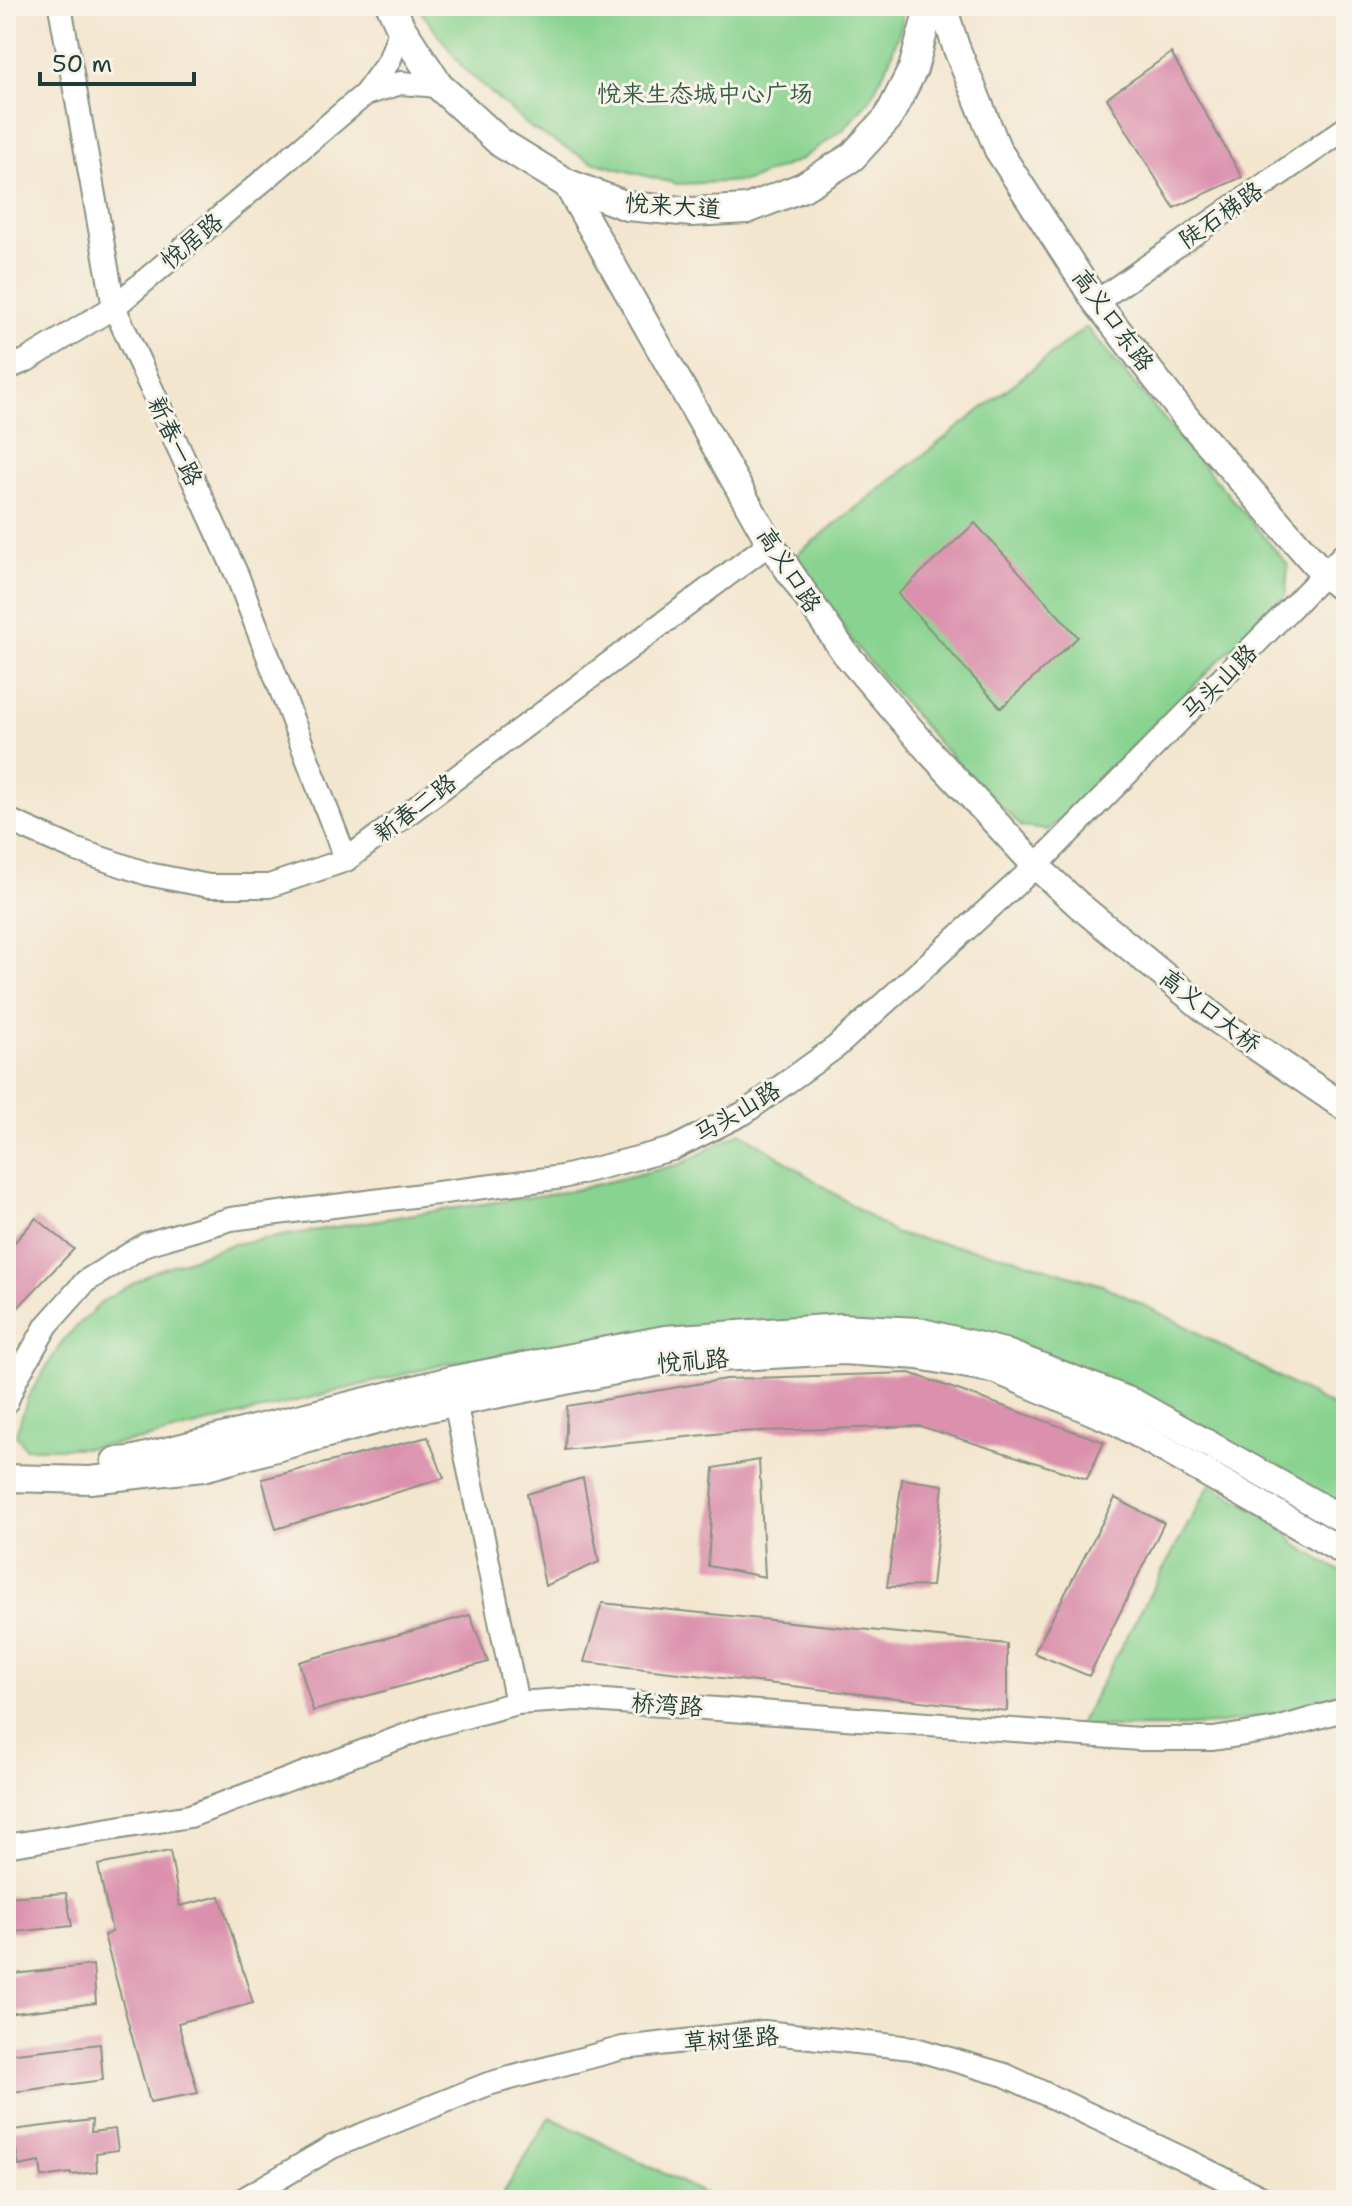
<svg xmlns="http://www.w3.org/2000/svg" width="1352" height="2206" font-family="'Shantell Sans','LXGW WenKai TC',sans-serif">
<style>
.green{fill:#89d390;stroke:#548862;stroke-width:2}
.building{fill:#db91ad}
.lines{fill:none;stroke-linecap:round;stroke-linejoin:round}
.tertiary-casing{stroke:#899282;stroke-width:26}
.secondary-casing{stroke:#899282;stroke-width:30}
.primary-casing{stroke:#899282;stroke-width:32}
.tertiary{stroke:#fff;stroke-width:22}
.secondary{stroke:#fff;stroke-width:26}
.primary{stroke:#fff;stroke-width:28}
.labels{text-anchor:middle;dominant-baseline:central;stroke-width:6;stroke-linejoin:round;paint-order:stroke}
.park-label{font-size:24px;fill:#345b46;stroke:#f7f3e8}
.street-label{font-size:24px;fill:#1f3d34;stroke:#f7f3e8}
</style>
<rect width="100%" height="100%" fill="#f7f3e8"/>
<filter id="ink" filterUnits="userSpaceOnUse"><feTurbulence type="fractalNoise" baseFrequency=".0125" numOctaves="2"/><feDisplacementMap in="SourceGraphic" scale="16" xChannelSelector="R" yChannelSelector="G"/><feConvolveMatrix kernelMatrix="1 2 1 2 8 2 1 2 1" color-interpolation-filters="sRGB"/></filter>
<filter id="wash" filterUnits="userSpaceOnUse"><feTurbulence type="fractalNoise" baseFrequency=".006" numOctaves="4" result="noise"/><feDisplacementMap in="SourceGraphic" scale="32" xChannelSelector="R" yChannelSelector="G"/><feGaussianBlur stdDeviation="1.8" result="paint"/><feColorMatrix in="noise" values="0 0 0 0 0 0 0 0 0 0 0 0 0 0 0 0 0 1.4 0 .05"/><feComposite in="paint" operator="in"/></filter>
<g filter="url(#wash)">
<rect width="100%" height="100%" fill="#f3e6cf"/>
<g class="green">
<path d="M417,6h486l-2,21 -13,37 -18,35 -26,30 -44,31 -53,21 -70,3 -85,-22 -60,-33 -68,-60z"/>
<path d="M1086,327l202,238 -2,29 -237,236 -27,-3 -84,-84 -83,-98 -59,-90z"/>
<path d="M741,1132l155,102 111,22 95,29 76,37 168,92v96l-205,-113 -483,-67 -213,34 -304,76 -55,8h-61l-9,-14 12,-37 36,-58 39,-38 52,-30 78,-27 182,-30 155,-23 111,-27z"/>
<path d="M1210,1484l70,40 17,21 49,30v118c-43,12 -87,26 -132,31 -45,5 -91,3 -136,2z"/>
<path d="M550,2117l167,83h-218z"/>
</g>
<g id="blocks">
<g class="building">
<path d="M1171,53l71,124 -68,31 -67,-110z"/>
<path d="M975,523l103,114 -77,71 -103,-114z"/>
<path d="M36,1218l38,31 -68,71v-68z"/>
<path d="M910,1373l194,69 -17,37 -167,-53 -187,6 -168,18 2,-44 159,-27z"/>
<path d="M428,1437l16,41 -168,51 -14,-50z"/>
<path d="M759,1460l6,117 -57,-11 6,-98z"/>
<path d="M583,1478l16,84 -54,24 -18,-92z"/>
<path d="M902,1479l41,6 -11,101 -45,1z"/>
<path d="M1115,1498l49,25 -75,153 -55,-23z"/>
<path d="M602,1603l405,41v67l-423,-49z"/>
<path d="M470,1615l18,47 -175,49 -14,-49z"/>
<path d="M170,1851l10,55 40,-10 33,107 -75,20 20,70 -48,9 -46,-167 8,-3 -14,-67z"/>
<path d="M66,1893l6,33 -66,7v-36z"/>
<path d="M93,1965l3,38 -90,11v-39z"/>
<path d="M100,2044l3,36 -97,13v-39z"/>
<path d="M92,2120l-1,12 24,-3 3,21 -22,3 1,19 -26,3v-2l-29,4 -2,-15 -21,4 -7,-36z"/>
</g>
</g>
</g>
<g filter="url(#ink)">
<use href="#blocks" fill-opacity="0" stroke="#899282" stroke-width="2"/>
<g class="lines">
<g class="tertiary-casing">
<g id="tertiary">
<path d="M60,6l54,301 123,268 109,285"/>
<path d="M401,28l-12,33 -24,33 36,-11 38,3"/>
<path d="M1096,302l250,-174"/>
<path d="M6,369l21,-9 87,-53 251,-213"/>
<path d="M6,819l68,30 74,25 61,12h60l77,-26 424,-317"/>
<path d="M452,1387l65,316"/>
<path d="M6,1403l10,-24 31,-54 39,-44 60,-37 85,-25 332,-42 109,-28 72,-36 92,-66 200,-181 310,-314"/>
<path d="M6,1846l184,-30 241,-90 86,-23 60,-4 563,40h73l64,-10 69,-20"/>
<path d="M242,2200l90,-53 156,-63 135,-36 141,-16 148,16 93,27 183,86 78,39"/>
</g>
</g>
<g class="secondary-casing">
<g id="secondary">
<path d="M943,6l13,41 42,103 98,152 92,118 137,155 21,17"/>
<path d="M566,183l204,360 75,110 85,99 106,114 44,40 144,119 122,83"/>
<path d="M115,1461l15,-1 320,-80 215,-41 176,-12 77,4 86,21 131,51 211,118"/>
<path d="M6,1478l84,2 113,-12 201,-55 262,-52 176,-10 77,5 77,14 121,52 229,131"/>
</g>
</g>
<g class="primary-casing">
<path id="primary" d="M391,6l10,22 38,58 62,57 65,40 61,23 65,6 55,-3 56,-22 49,-30 36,-39 25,-49 14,-52 1,-11"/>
</g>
<use href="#tertiary" class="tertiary"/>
<use href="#secondary" class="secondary"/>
<use href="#primary" class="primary"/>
</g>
</g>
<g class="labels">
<g class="park-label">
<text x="705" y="94">悦来生态城中心广场</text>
</g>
<g class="street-label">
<text transform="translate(673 206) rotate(4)">悦来大道</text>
<text transform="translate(1221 215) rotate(-35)">陡石梯路</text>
<text transform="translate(192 241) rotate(-40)">悦居路</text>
<text transform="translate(1113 320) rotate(54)">高义口东路</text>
<text transform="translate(175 441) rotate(65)">新春一路</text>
<text transform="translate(789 570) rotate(57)">高义口路</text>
<text transform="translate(1219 682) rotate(-45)">马头山路</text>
<text transform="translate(415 808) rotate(-37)">新春二路</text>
<text transform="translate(1210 1011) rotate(38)">高义口大桥</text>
<text transform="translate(737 1112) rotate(-31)">马头山路</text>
<text transform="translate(693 1361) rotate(-5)">悦礼路</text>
<text transform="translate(667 1705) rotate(4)">桥湾路</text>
<text transform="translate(731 2039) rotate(-4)">草树堡路</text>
</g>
</g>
<rect width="1352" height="2206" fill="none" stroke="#f7f3e8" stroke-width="32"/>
<path d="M40 72v12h154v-12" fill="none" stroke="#1f3d34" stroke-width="4"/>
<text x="52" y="72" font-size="24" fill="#1f3d34" stroke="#f7f3e8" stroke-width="6" paint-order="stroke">50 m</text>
</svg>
